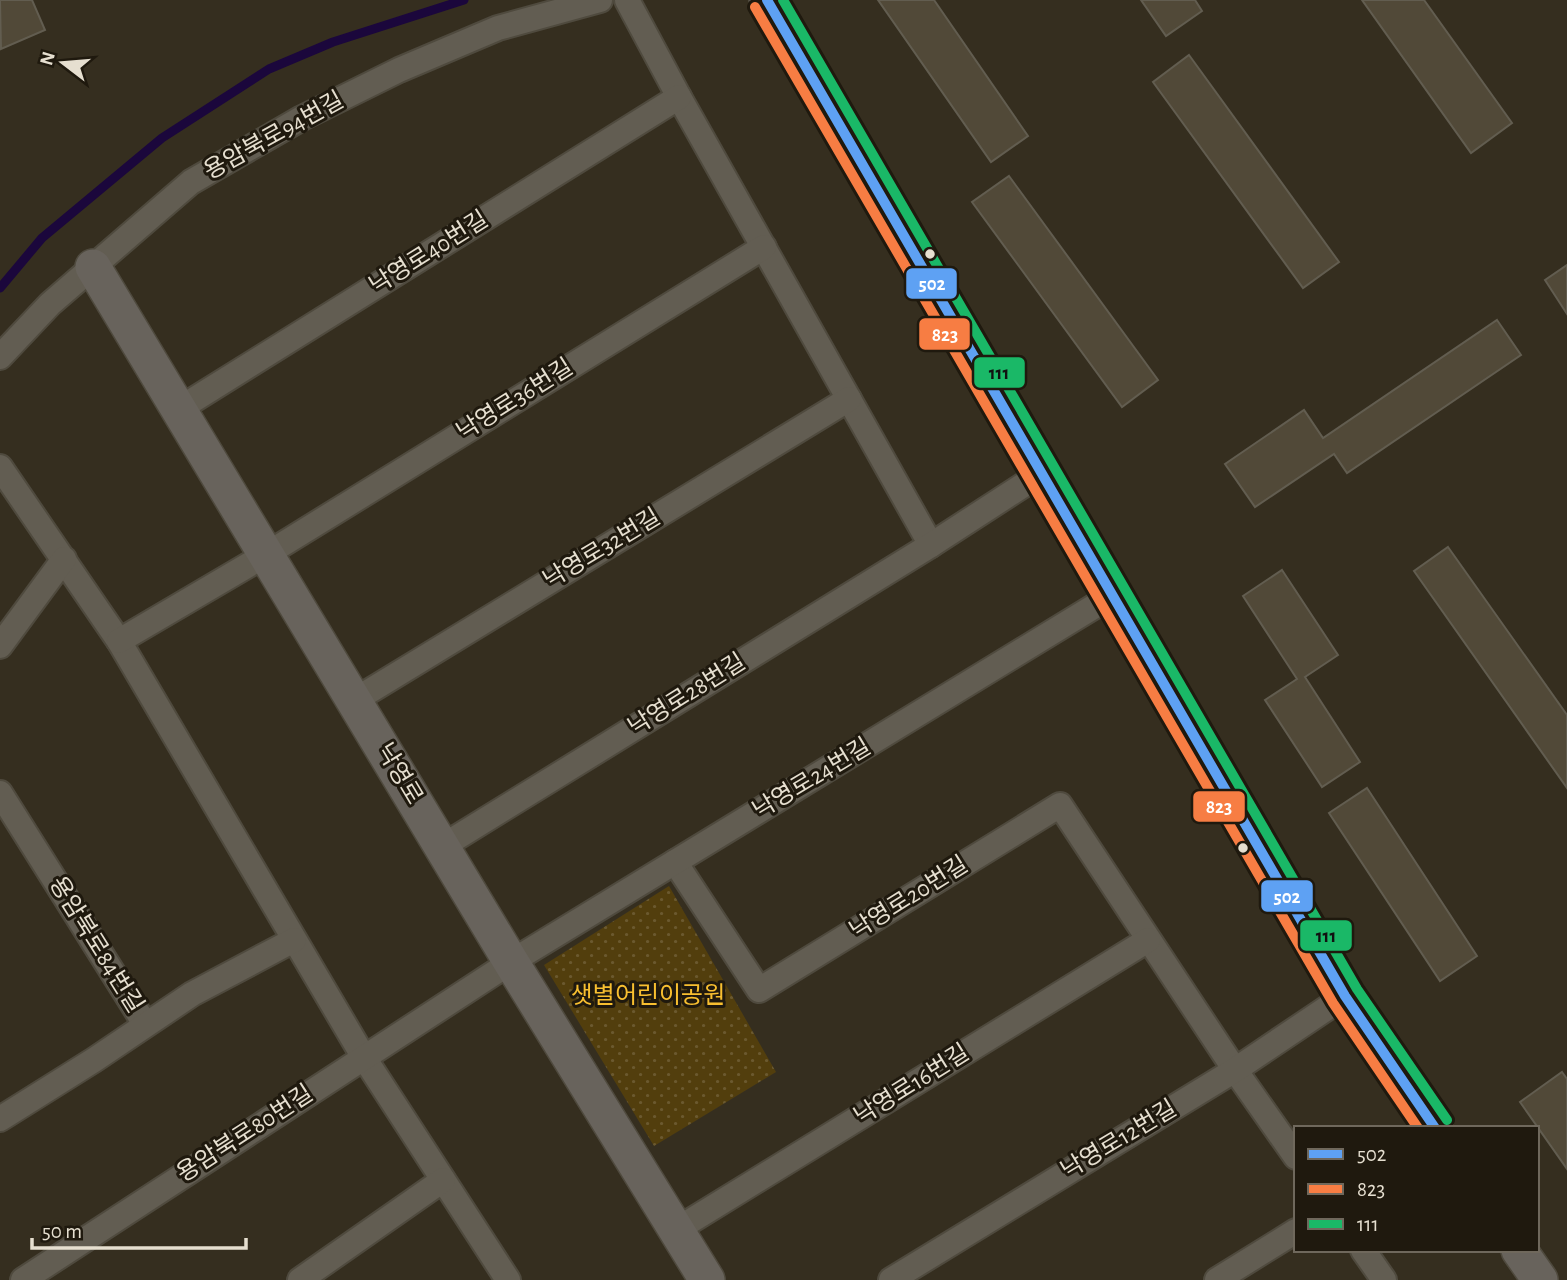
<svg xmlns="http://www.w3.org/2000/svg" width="1567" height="1280" font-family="'Alegreya Sans','Noto Sans KR',sans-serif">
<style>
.park{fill:url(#park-dots)}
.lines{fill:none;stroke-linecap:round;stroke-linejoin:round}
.stream{stroke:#1b073c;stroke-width:9}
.building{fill:#514938;stroke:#625d50;stroke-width:2}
.street-casing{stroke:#4f4a3e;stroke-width:28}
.secondary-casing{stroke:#4f4a3e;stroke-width:38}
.street{stroke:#625d52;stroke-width:24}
.secondary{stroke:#68635c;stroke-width:35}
.bus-1-casing{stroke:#1f190e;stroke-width:16}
.bus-2-casing{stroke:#1f190e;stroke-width:16}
.bus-3-casing{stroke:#1f190e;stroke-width:16}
.bus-1{stroke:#5ea1f3;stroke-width:10}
.bus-2{stroke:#f77d43;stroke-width:10}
.bus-3{stroke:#1ab867;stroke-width:10}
.bus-dot{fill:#e6dfd0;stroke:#1f190e;stroke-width:2.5}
.labels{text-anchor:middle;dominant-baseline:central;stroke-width:6;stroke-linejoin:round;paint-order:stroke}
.street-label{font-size:24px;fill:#e6dfd0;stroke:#1f190e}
.park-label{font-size:24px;fill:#f8bf30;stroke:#1f190e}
.line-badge{stroke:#1f190e;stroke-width:2.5}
.badge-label{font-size:19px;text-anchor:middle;font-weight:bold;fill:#fff}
.pale-badge-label{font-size:19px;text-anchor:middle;font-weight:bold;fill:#111}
</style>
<defs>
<pattern id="park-dots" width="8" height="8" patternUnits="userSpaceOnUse" patternTransform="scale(1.75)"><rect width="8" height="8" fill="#523e0d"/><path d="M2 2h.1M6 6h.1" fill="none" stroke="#6b592f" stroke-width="1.8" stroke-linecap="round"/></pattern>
</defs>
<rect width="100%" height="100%" fill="#352e1f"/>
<path class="park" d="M669,886l107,186 -122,74 -110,-181z"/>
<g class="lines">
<path class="stream" d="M0,288l42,-50 120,-100 107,-69 64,-27 131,-42"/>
</g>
<g class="building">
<path d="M0,0h32l13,30 -44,19z"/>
<path d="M878,0h56l94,136 -37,26z"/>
<path d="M1141,0h54l7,11 -36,25z"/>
<path d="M1362,0h62l88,123 -41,30z"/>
<path d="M1189,55l150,207 -36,26 -150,-206z"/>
<path d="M1009,176l149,204 -36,27 -150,-205z"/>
<path d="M1567,265v49l-22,-34z"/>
<path d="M1497,320l24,35 -174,118 -13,-19 -79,53 -30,-43 79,-54 19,28z"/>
<path d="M1448,547l119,168v73l-153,-217z"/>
<path d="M1282,570l56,85 -33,22 55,85 -38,25 -57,-87 32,-21 -54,-83z"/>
<path d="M1367,788l110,168 -37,25 -111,-168z"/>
<path d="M1562,1072l5,7v90l-47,-67z"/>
</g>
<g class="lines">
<g class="street-casing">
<g id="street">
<path d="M627,0l52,97 252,448"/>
<path d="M0,357l50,-53 141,-122 111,-64 97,-48 99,-42 102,-28"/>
<path d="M179,409l500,-312"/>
<path d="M0,467l119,174 244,415 145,224"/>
<path d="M119,641l148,-87 497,-307"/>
<path d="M0,646l64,-87"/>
<path d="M355,700l494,-301"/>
<path d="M0,793l145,231"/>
<path d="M443,846l488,-301 111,-72"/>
<path d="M675,862l84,128 301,-185 175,265 61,87"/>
<path d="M0,1119l94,-59 98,-66 102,-54"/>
<path d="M676,1230l472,-290"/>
<path d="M1363,1250l21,30"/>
<path d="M23,1280l488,-318 602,-367"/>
<path d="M300,1280l143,-100"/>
<path d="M891,1280l344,-210 110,-74"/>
<path d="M1217,1280l79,-49"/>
</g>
</g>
<g class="secondary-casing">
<g id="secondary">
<path d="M767,0l578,996 90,132"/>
<path d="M93,267l418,695 196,318"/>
<path d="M1519,1250l21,30"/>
</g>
</g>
<use href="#street" class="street"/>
<use href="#secondary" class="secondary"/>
<g class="bus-1-casing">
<path id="bus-1" d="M767,0l578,996 90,132"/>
</g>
<g class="bus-2-casing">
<path id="bus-2" d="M755,7l578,996 85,125"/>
</g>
<g class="bus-3-casing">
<path id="bus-3" d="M783,0l574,989 90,131"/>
</g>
<use href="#bus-1" class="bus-1"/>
<use href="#bus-2" class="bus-2"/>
<use href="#bus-3" class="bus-3"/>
</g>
<g class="bus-dot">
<circle cx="930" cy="254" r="6"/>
<circle cx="1243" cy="848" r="6"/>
</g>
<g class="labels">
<g class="street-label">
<text transform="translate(274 136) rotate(-29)">용암북로94번길</text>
<text transform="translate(429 253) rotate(-32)">낙영로40번길</text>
<text transform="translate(515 400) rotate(-32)">낙영로36번길</text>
<text transform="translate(602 549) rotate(-31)">낙영로32번길</text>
<text transform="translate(687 695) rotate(-32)">낙영로28번길</text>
<text transform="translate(399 774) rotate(59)">낙영로</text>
<text transform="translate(812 779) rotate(-31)">낙영로24번길</text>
<text transform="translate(909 898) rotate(-32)">낙영로20번길</text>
<text transform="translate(96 945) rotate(58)">용암북로84번길</text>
<text transform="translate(912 1085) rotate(-32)">낙영로16번길</text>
<text transform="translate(245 1134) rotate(-33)">용암북로80번길</text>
<text transform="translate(1119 1140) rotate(-31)">낙영로12번길</text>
</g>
<g class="park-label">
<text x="648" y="996">샛별어린이공원</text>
</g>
</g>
<g class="line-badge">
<rect x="905" y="267" width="53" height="33" rx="7" fill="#5ea1f3"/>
<rect x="918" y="317" width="53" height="34" rx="7" fill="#f77d43"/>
<rect x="973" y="356" width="53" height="33" rx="7" fill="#1ab867"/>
<rect x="1192" y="790" width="54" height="33" rx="7" fill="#f77d43"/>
<rect x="1260" y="879" width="54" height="34" rx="7" fill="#5ea1f3"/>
<rect x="1299" y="919" width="54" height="33" rx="7" fill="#1ab867"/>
</g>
<g class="badge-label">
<text x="932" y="290">502</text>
<text x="945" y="341">823</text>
<text x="1219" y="813">823</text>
<text x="1287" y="903">502</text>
</g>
<g class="pale-badge-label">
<text x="999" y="379">111</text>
<text x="1326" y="942">111</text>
</g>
<rect x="1294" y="1126" width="245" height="126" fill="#1f190e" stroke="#6f685c" stroke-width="2"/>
<rect x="1308" y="1149" width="35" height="10" fill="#5ea1f3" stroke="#6f685c" stroke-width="2"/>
<text x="1357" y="1161" font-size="21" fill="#e6dfd0">502</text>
<rect x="1308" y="1184" width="35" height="10" fill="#f77d43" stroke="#6f685c" stroke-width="2"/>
<text x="1357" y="1196" font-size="21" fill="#e6dfd0">823</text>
<rect x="1308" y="1219" width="35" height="10" fill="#1ab867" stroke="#6f685c" stroke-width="2"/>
<text x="1357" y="1231" font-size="21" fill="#e6dfd0">111</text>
<g transform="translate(63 63) rotate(286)" stroke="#1f190e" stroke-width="5" paint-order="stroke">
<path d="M0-5L12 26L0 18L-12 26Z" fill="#e6dfd0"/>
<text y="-10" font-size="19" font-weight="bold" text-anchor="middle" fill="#e6dfd0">N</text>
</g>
<path d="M32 1238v10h214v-10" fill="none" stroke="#e6dfd0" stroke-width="3.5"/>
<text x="42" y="1238" font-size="21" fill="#e6dfd0" stroke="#1f190e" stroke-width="5" paint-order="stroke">50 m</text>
</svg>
